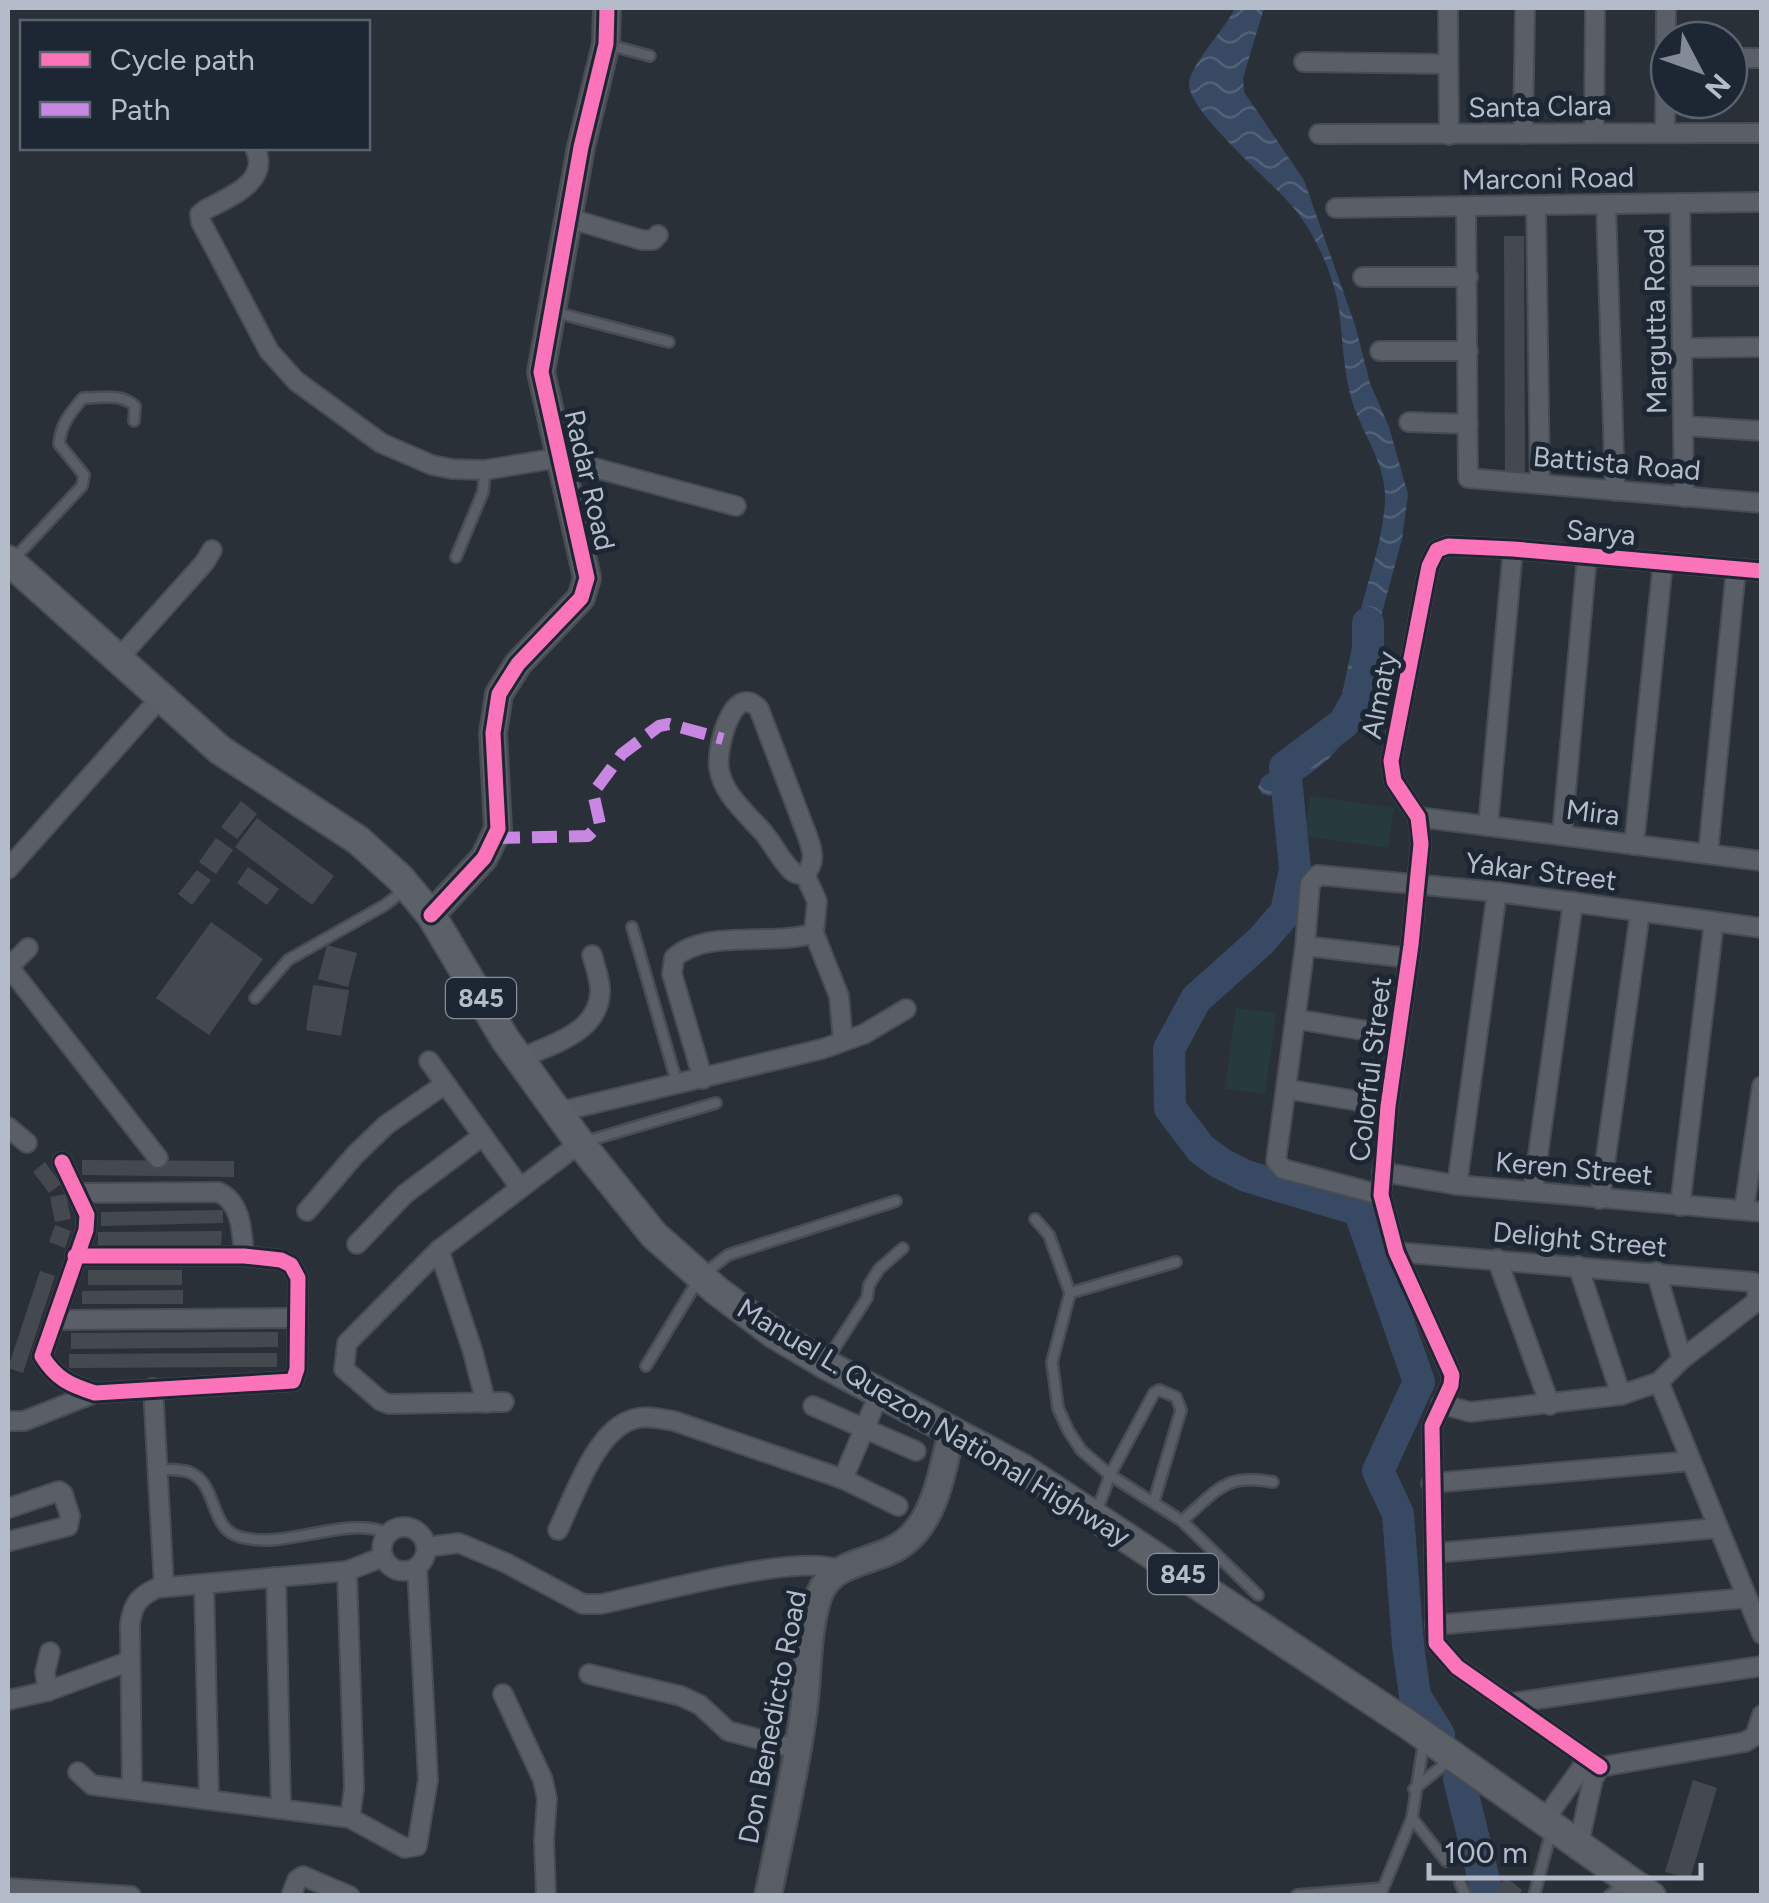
<svg xmlns="http://www.w3.org/2000/svg" width="1769" height="1903" font-family="Figtree,sans-serif">
<style>
.pitch{fill:#273a3e}
.water{fill:url(#water-waves)}
.lines{fill:none;stroke-linecap:round;stroke-linejoin:round}
.river{stroke:#384963;stroke-width:32}
.building{fill:#444950}
.lane-casing{stroke:#484c53;stroke-width:14}
.street-casing{stroke:#484c53;stroke-width:22}
.secondary-casing{stroke:#484c53;stroke-width:30}
.primary-casing{stroke:#484c55;stroke-width:32}
.lane{stroke:#5a5e66;stroke-width:9}
.street{stroke:#5a5e66;stroke-width:18}
.secondary{stroke:#595d64;stroke-width:25}
.primary{stroke:#5c6168;stroke-width:28}
.quiet{stroke:#c787e3;stroke-width:12;stroke-dasharray:25 12;stroke-linecap:butt}
.cycleway-casing{stroke:#1d2633;stroke-width:21}
.cycleway{stroke:#fb73b8;stroke-width:15}
.labels{text-anchor:middle;dominant-baseline:central;stroke-width:10;stroke-linejoin:round;paint-order:stroke}
.shield{fill:#1d2633;stroke:#878f9c;stroke-width:2.5}
.shield-label{font-size:25px;font-weight:bold;fill:#b4bcc9}
.street-label{font-size:28px;fill:#b4bcc9;stroke:#1d2633}
</style>
<defs>
<pattern id="water-waves" width="16" height="10" patternUnits="userSpaceOnUse" patternTransform="scale(2.5)"><rect width="16" height="10" fill="#384963"/><path d="M0 5q4-4 8 0t8 0" fill="none" stroke="#526178"/></pattern>
</defs>
<rect width="100%" height="100%" fill="#2a3038"/>
<g class="pitch">
<path d="M1310,796l84,12 -6,40 -83,-12z"/>
<path d="M1236,1008l40,5 -11,81 -40,-5z"/>
</g>
<path class="water" d="M1235,8h29l-21,70 1,14 60,88 51,145 15,58 19,44 19,67 -6,45 -52,192c-17,31 -48,50 -80,65l-8,-2 -4,-7 4,-9 65,-47 10,-14c8,-34 14,-69 23,-104 9,-36 23,-74 25,-112 2,-37 -23,-67 -33,-100 -9,-31 -9,-60 -13,-91 -5,-35 -24,-77 -47,-104 -20,-24 -102,-93 -103,-121 -1,-18 37,-57 46,-77z"/>
<g class="lines">
<g class="river">
<path d="M1368,623v57l-24,43 -59,44 10,102 -9,43 -25,29 -65,58 -27,50 1,59 31,41 19,14 26,13 113,34 60,172 -41,89 20,43 10,131 7,51 24,39"/>
<path d="M1459,1779l29,117"/>
</g>
</g>
<g class="building">
<path d="M1504,236h20l1,241h-20z"/>
<path d="M241,801l16,13 -20,25 -16,-12z"/>
<path d="M257,818l77,58 -22,29 -77,-58z"/>
<path d="M216,838l17,12 -17,24 -17,-12z"/>
<path d="M248,867l31,22 -12,16 -30,-22z"/>
<path d="M197,870l14,10 -19,25 -14,-11z"/>
<path d="M211,922l52,37 -54,76 -53,-37z"/>
<path d="M327,945l30,8 -9,34 -30,-8z"/>
<path d="M313,985l36,5 -8,46 -35,-6z"/>
<path d="M82,1160l152,1v16l-152,-2z"/>
<path d="M45,1162l16,22 -12,9 -16,-21z"/>
<path d="M66,1194l5,25 -16,3 -5,-25z"/>
<path d="M223,1210v13l-122,3v-14z"/>
<path d="M55,1225l16,6 -6,17 -16,-6z"/>
<path d="M222,1231l-1,14h-123v-13z"/>
<rect x="88" y="1270" width="94" height="15"/>
<path d="M40,1271l15,5 -32,97 -15,-5z"/>
<path d="M183,1290v14h-101v-13z"/>
<path d="M278,1332v15l-207,2v-16z"/>
<path d="M277,1353v14l-208,1v-14z"/>
<path d="M1693,1780l24,8 -27,91 -25,-7z"/>
<path d="M1506,1877l16,13 -4,6h-21l-2,-5z"/>
</g>
<g class="lines">
<g class="lane-casing">
<g id="lane">
<path d="M609,45l41,11"/>
<path d="M554,312l115,30"/>
<path d="M456,557l27,-65 2,-22"/>
<path d="M12,561l70,-75 2,-11 -25,-31c2,-20 11,-31 24,-46 19,0 38,-5 52,8l-1,15"/>
<path d="M632,927l45,156"/>
<path d="M255,998l33,-38 97,-55 21,-16"/>
<path d="M584,1142l132,-39"/>
<path d="M1035,1219l14,16 21,58"/>
<path d="M1176,1262l-106,31 -18,69 6,46 10,22 13,20 29,25 72,46 76,74"/>
<path d="M827,1360l40,-62 2,-13 10,-16 24,-21"/>
<path d="M646,1366l54,-89 28,-22 168,-54"/>
<path d="M157,1469c10,1 23,0 32,3 30,12 19,56 51,65 48,13 105,-22 148,-4"/>
<path d="M1096,1514l14,-39 44,-82 5,-3 17,7 5,13 -27,91"/>
<path d="M1182,1521c35,-30 42,-48 91,-39"/>
<path d="M1414,1789l37,-30"/>
<path d="M1412,1818l34,43"/>
<path d="M1460,1883l6,13"/>
<path d="M1297,1895l86,-7"/>
<path d="M1380,1896l32,-78 12,-78"/>
<path d="M1534,1896l17,-64"/>
<path d="M1609,1896l18,-14"/>
</g>
</g>
<g class="street-casing">
<g id="street">
<path d="M1448,8l1,127"/>
<path d="M1729,58h33"/>
<path d="M1304,62l144,2"/>
<path d="M1594,132l1,-124"/>
<path d="M1665,132l1,-124"/>
<path d="M1319,134l443,-1"/>
<path d="M1523,134l2,-126"/>
<path d="M255,148c16,34 -26,49 -50,62l-5,4 1,8 68,129 27,30 85,62 51,22 20,4 33,1 73,-12 178,48"/>
<path d="M1680,203l4,294"/>
<path d="M1606,204l9,287"/>
<path d="M1336,208l426,-6"/>
<path d="M1466,208l2,270 294,25"/>
<path d="M1536,208l4,275"/>
<path d="M568,218l74,22h11l5,-5"/>
<path d="M1683,276h79"/>
<path d="M1363,277h105"/>
<path d="M1684,348l78,-1"/>
<path d="M1380,351h88"/>
<path d="M1409,422l59,2"/>
<path d="M1685,426l77,5"/>
<path d="M119,658l86,-96 7,-12"/>
<path d="M1418,817l344,44"/>
<path d="M1488,826l25,-277"/>
<path d="M1562,835l25,-280"/>
<path d="M1634,845l29,-283"/>
<path d="M1708,854l28,-285"/>
<path d="M8,869l153,-172"/>
<path d="M805,875c11,-14 8,-24 2,-40l-48,-126c-26,-29 -43,39 -40,59 3,25 28,46 44,64 10,12 17,27 28,38 6,5 7,4 14,5l12,26 -3,32 25,63 4,45"/>
<path d="M1305,946l104,12"/>
<path d="M9,967l149,191"/>
<path d="M8,968l20,-20"/>
<path d="M1295,1019l103,17"/>
<path d="M519,1059c33,-15 83,-27 81,-71 -1,-11 -5,-23 -8,-33"/>
<path d="M429,1061l90,125"/>
<path d="M703,1079l-31,-105 2,-16c32,-30 97,-11 140,-25"/>
<path d="M1286,1089l102,17"/>
<path d="M558,1112l264,-63 42,-15 42,-25"/>
<path d="M8,1127l19,16"/>
<path d="M62,1162l25,53 -1,15 -44,126c14,23 28,29 53,37l198,-12 4,-12 1,-91 -7,-13 -10,-5 -37,-4h-169"/>
<path d="M1382,1172l75,13 305,27"/>
<path d="M1457,1185l40,-293"/>
<path d="M1533,1191l40,-289"/>
<path d="M77,1193l141,-1c24,10 24,41 26,64"/>
<path d="M1381,1195l-98,-26 -7,-8 29,-215 5,-62 8,-9 179,17 265,36"/>
<path d="M1600,1199l40,-286"/>
<path d="M1680,1206l34,-284"/>
<path d="M1744,1210l18,-124"/>
<path d="M307,1211l48,-56 31,-30 59,-41"/>
<path d="M357,1244l48,-50 76,-57"/>
<path d="M439,1250l33,99 14,54"/>
<path d="M1396,1252l357,30 5,3 -2,17 -74,57 -23,23 -38,13 -151,17 -29,-8"/>
<path d="M1497,1259l53,146"/>
<path d="M1578,1266l43,129"/>
<path d="M1656,1272l26,87"/>
<path d="M55,1320l241,-2"/>
<path d="M1659,1382l103,252"/>
<path d="M153,1388l11,199"/>
<path d="M504,1402l-115,2 -8,-3 -37,-32 3,-26 92,-93 141,-107"/>
<path d="M813,1406l103,45"/>
<path d="M8,1421h16l71,-28"/>
<path d="M843,1479l36,-85"/>
<path d="M1431,1483l260,-22"/>
<path d="M9,1508l50,-17 4,3 7,22 -2,10 -58,15"/>
<circle cx="404" cy="1549" r="22"/>
<path d="M558,1530c16,-33 38,-101 76,-111 13,-4 27,0 40,2l169,58 55,27"/>
<path d="M426,1547l33,-4 47,20 77,41h18c54,-11 191,-50 237,-35"/>
<path d="M1435,1553l283,-25"/>
<path d="M347,1571l7,217 -4,30"/>
<path d="M276,1577l5,232"/>
<path d="M204,1584l5,216"/>
<path d="M1435,1625l312,-27"/>
<path d="M589,1674l92,22 19,9 28,26 69,18"/>
<path d="M48,1691l-3,-19 5,-20"/>
<path d="M503,1694l40,86 4,19 -3,41 2,56"/>
<path d="M8,1700l40,-9 82,-30"/>
<path d="M1512,1703l250,-37"/>
<path d="M1600,1767l-143,-100 -21,-24 -4,-217 19,-41 1,-10 -56,-123 -15,-57 7,-89 23,-161 10,-101 -3,-27 -24,-36 -3,-20 38,-195 8,-16 11,-4 65,3 249,22"/>
<path d="M1600,1767l145,-25 10,-6 7,-21"/>
<path d="M78,1772l14,13 258,33 55,30 12,-2 11,-66 -11,-213"/>
<path d="M132,1790l-2,-166c3,-20 8,-27 27,-36l190,-17 36,-14"/>
<path d="M1545,1819l43,-60"/>
<path d="M1579,1843l14,-64 7,-12"/>
<path d="M8,1888l123,8"/>
<path d="M291,1896l6,-16 6,-4 47,20"/>
</g>
</g>
<g class="secondary-casing">
<g id="secondary">
<path d="M431,915l53,-57 14,-29 -5,-96 6,-39 19,-30 63,-66 6,-20 -46,-206 40,-225 25,-103 1,-36"/>
<path d="M768,1896c12,-60 27,-120 35,-180 6,-38 3,-84 16,-121 14,-37 60,-31 87,-54 31,-25 37,-75 46,-111"/>
</g>
</g>
<g class="primary-casing">
<path id="primary" d="M8,560l212,190 138,90 42,38 31,37 74,124 75,104 74,92 62,55 57,43 52,31 198,105 386,256 242,171"/>
</g>
<use href="#lane" class="lane"/>
<use href="#street" class="street"/>
<use href="#secondary" class="secondary"/>
<use href="#primary" class="primary"/>
<path class="quiet" d="M495,838l93,-2 12,-12 -6,-27 2,-8 26,-35 37,-28 10,-2 54,15"/>
<g class="cycleway-casing">
<g id="cycleway">
<path d="M431,915l53,-57 14,-29 -5,-96 6,-39 19,-30 63,-66 6,-20 -46,-206 40,-225 25,-103 1,-36"/>
<path d="M62,1162l25,53 -1,15 -44,126c14,23 28,29 53,37l198,-12 4,-12 1,-91 -7,-13 -10,-5 -37,-4h-169"/>
<path d="M1600,1767l-143,-100 -21,-24 -4,-217 19,-41 1,-10 -56,-123 -15,-57 7,-89 23,-161 10,-101 -3,-27 -24,-36 -3,-20 38,-195 8,-16 11,-4 65,3 249,22"/>
</g>
</g>
<use href="#cycleway" class="cycleway"/>
</g>
<g class="labels">
<g class="shield">
<rect x="446" y="978" width="70" height="40" rx="8"/>
<rect x="1148" y="1554" width="70" height="40" rx="8"/>
</g>
<g class="shield-label">
<text x="481" y="998">845</text>
<text x="1183" y="1574">845</text>
</g>
<g class="street-label">
<text transform="translate(1540 106) rotate(-1)">Santa Clara</text>
<text transform="translate(1548 178) rotate(-1)">Marconi Road</text>
<text transform="translate(1655 321) rotate(-91)">Margutta Road</text>
<text transform="translate(1617 463) rotate(5)">Battista Road</text>
<text transform="translate(590 480) rotate(77)">Radar Road</text>
<text transform="translate(1601 532) rotate(5)">Sarya</text>
<text transform="translate(1379 695) rotate(-79)">Almaty</text>
<text transform="translate(1593 812) rotate(7)">Mira</text>
<text transform="translate(1541 871) rotate(7)">Yakar Street</text>
<text transform="translate(1370 1069) rotate(-83)">Colorful Street</text>
<text transform="translate(1574 1168) rotate(5)">Keren Street</text>
<text transform="translate(1580 1239) rotate(5)">Delight Street</text>
<text transform="translate(934 1422) rotate(31)">Manuel L. Quezon National Highway</text>
<text transform="translate(772 1717) rotate(-79)">Don Benedicto Road</text>
</g>
</g>
<rect width="1769" height="1903" fill="none" stroke="#b4bcc9" stroke-width="20"/>
<rect x="20" y="20" width="350" height="130" fill="#1d2633" stroke="#59626f" stroke-width="2.5"/>
<rect x="40" y="52" width="50" height="15" fill="#fb73b8" stroke="#59626f" stroke-width="2.5"/>
<text x="110" y="70" font-size="30" fill="#b4bcc9">Cycle path</text>
<rect x="40" y="102" width="50" height="15" fill="#c787e3" stroke="#59626f" stroke-width="2.5"/>
<text x="110" y="120" font-size="30" fill="#b4bcc9">Path</text>
<g transform="translate(1699 70) rotate(131)"><circle r="48" fill="#1d2633" stroke="#59626f" stroke-width="2.5"/>
<path d="M0-8L18 38L0 25L-18 38Z" fill="#848b96"/>
<text y="-15" font-size="28" font-weight="bold" text-anchor="middle" fill="#b4bcc9">N</text>
</g>
<path d="M1429 1863v15h272v-15" fill="none" stroke="#b4bcc9" stroke-width="5"/>
<text x="1444" y="1863" font-size="30" fill="#b4bcc9" stroke="#1d2633" stroke-width="8" paint-order="stroke">100 m</text>
</svg>
